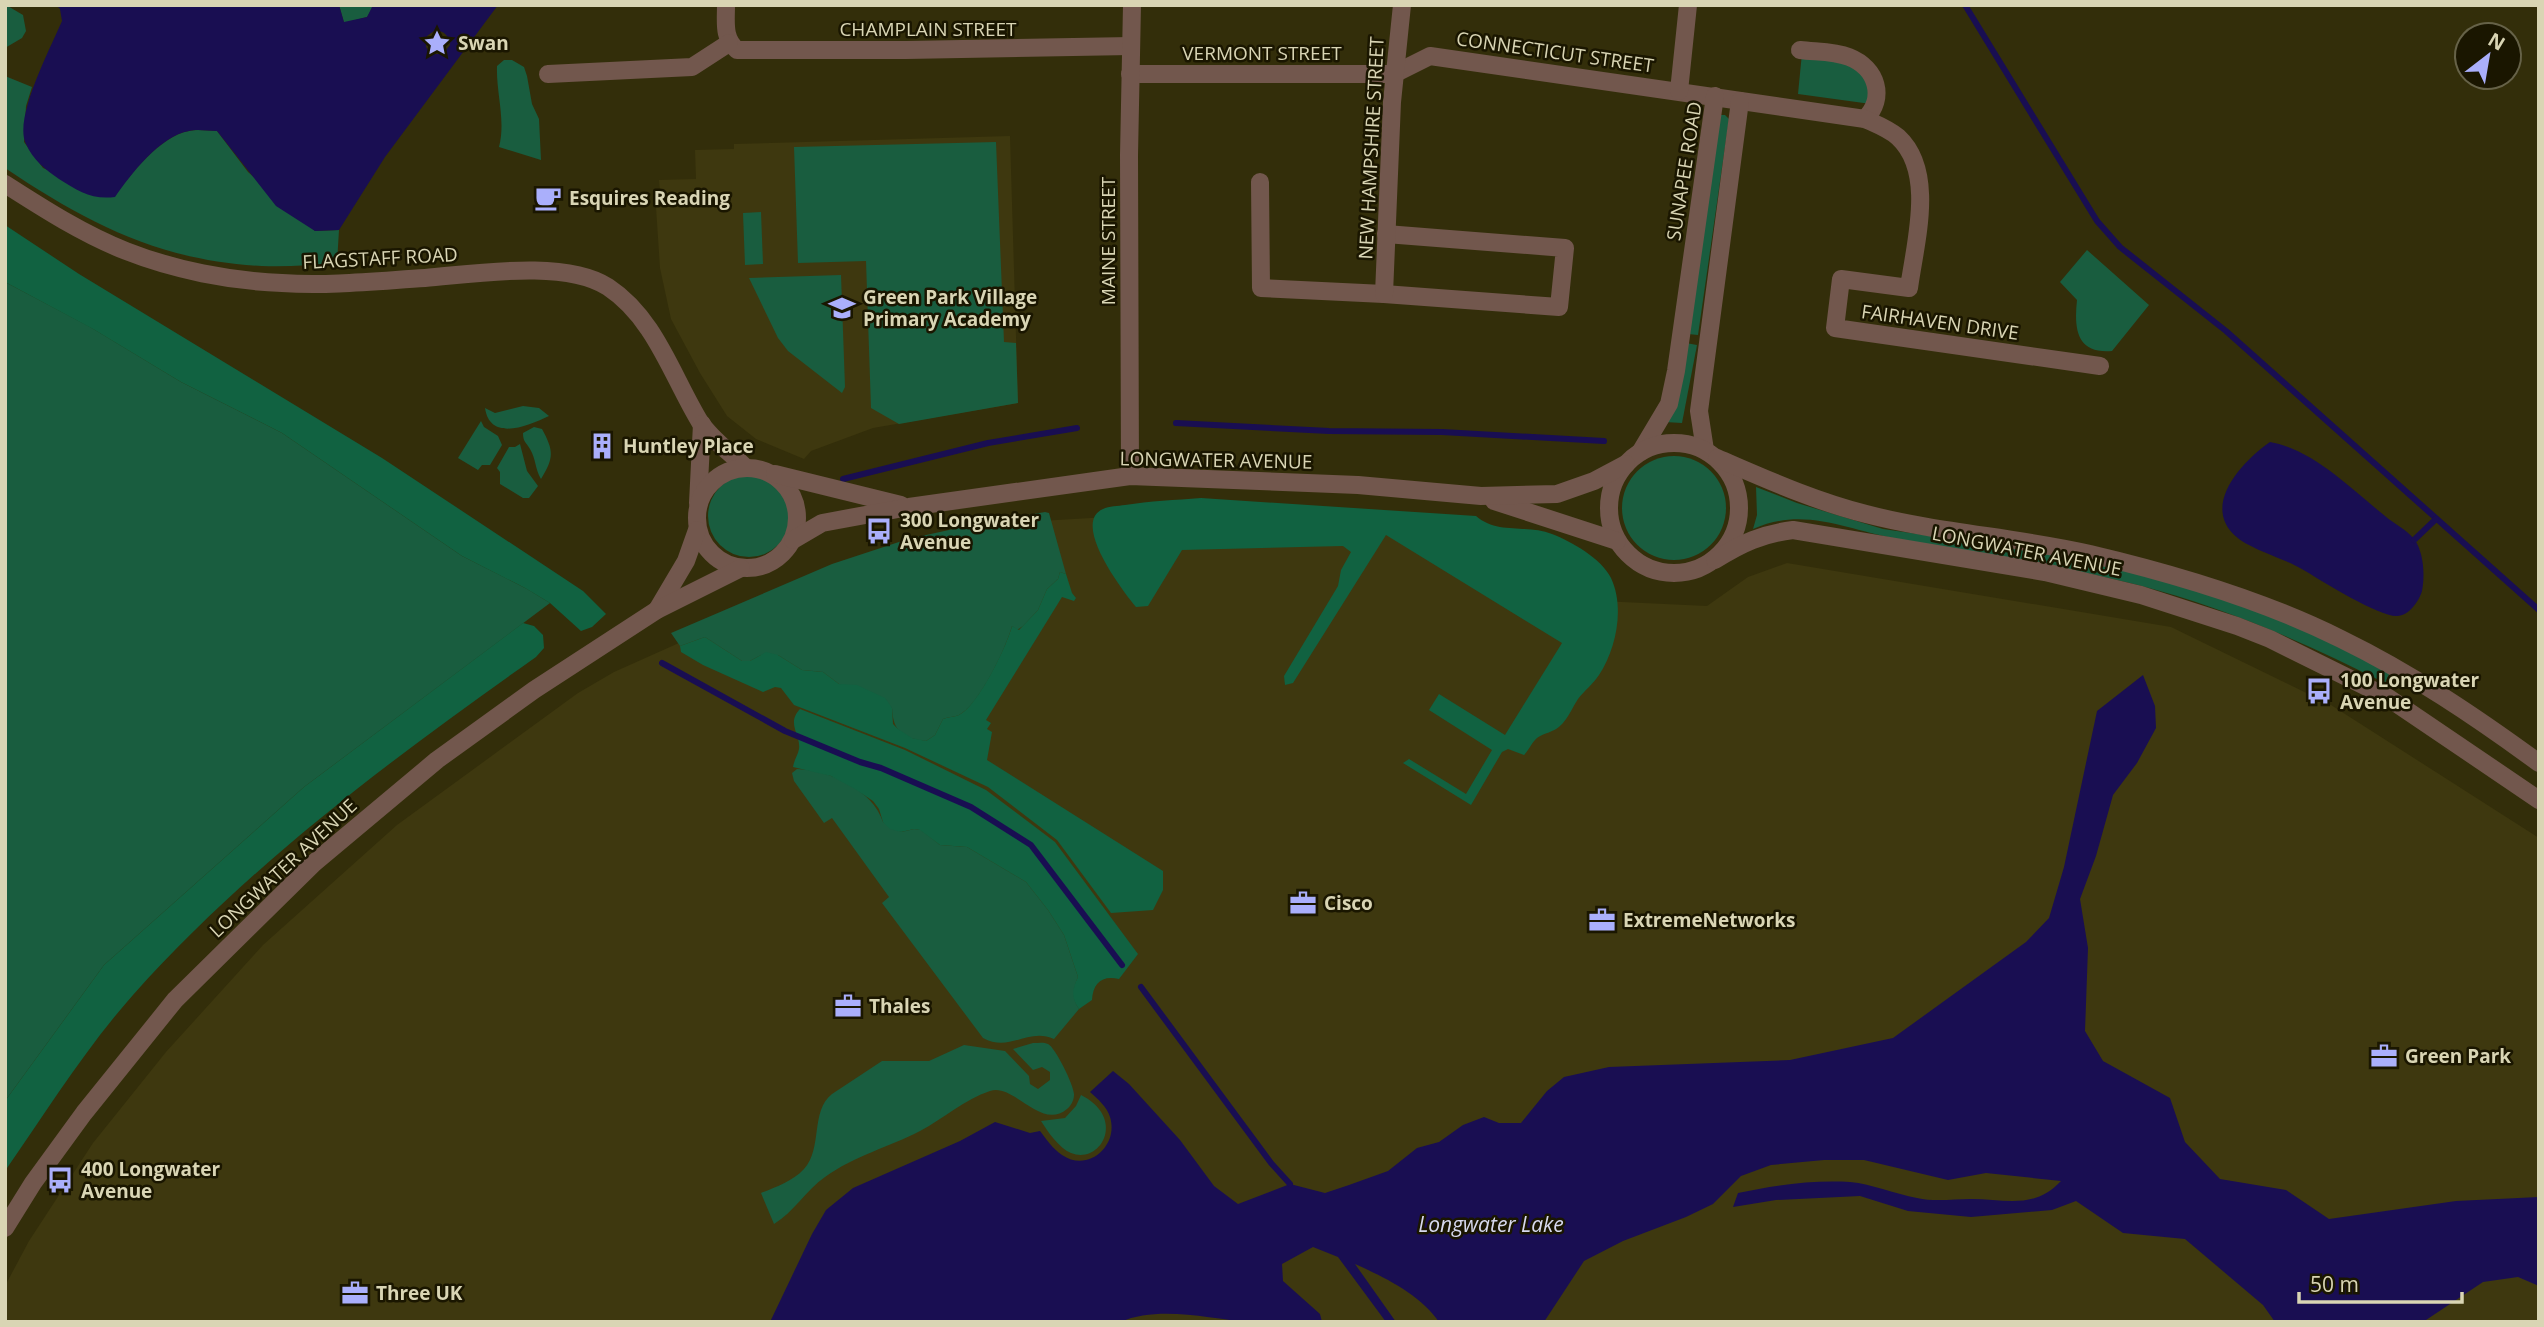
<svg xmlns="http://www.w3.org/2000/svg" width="2544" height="1327" font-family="'Open Sans',sans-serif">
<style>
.built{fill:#3e380f}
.green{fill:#195d3f}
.forest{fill:#116241}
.water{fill:#190e52;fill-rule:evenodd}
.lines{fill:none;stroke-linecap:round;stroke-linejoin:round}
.stream{stroke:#190e52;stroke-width:6}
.minor{stroke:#72574d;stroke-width:18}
.tertiary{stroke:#72574d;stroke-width:18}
.labels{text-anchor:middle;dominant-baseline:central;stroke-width:5;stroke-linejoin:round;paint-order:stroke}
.street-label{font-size:19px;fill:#d9d5b4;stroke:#1a1600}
.poi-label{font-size:19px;font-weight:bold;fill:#d9d5b4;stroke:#1a1600;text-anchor:start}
.water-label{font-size:21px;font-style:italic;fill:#d7d9ee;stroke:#1a1600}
</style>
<rect width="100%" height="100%" fill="#332e0a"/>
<g class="built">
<path d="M1010,136l8,267 -145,25 -62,23 -7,8 -48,-20 -29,-23 -27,-43 -29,-54 -11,-51 -5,-76 5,-1 -1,-11 37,-1 -1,-29 39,-1v-5z"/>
<path d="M1155,510l384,38 62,53 106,5 41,-29 39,-14 384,64 160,78 208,133v484h-2534v-36l24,-45 64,-98 73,-91 97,-107 134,-120 181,-132 36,-21 222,-99 204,-52 68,-4z"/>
</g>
<g class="green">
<path d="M6,5l17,10 3,16 -4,7 -17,10z"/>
<path d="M339,5h34v3l-6,9 -23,6z"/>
<path d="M1802,53l44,6 22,18 3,27 -73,-10z"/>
<path d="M504,60h8l12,7 3,9 5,28 7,15 2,41 -42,-13c7,-27 -3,-54 -2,-81z"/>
<path d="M5,76l27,11 -6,19 -2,36 19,26 71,29c17,-23 46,-61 75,-66 9,-2 19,0 28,0l31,41 67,59 24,-1 -2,33c-25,2 -50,4 -75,3 -102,-5 -175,-43 -257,-98z"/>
<path d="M1721,115h4l4,4 -31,216 -10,-1 31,-216z"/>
<path d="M996,142l8,200 12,1 2,60 -119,21 -28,-16 -5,-147 -68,2 -4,-116z"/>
<path d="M761,212l2,52 -18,1 -2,-52z"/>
<path d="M2087,250l62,55 -37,46c-36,3 -38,-23 -35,-51l-17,-18z"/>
<path d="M841,275l4,112 -3,6 -54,-42 -10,-13 -29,-60z"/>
<path d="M5,282l85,45 91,55 101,51 180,123 65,33 23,14 -246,184 -200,178 -99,136z"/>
<path d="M1686,343l11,2 -15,78 -17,-1z"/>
<path d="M523,406l16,2 10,8c-21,10 -59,26 -64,-8l10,5z"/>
<path d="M481,421l3,6 14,9 4,9 -12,20h-8l-4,5 -20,-12z"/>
<path d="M534,427l8,2c12,22 12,29 -1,50 -6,-10 -5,-20 -11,-30 -4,-7 -7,-7 -7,-16z"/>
<path d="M520,444l7,27 11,15 -9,12h-6l-23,-14v-12l-3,-4 12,-21h6z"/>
<circle cx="1674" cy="508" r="52"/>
<circle cx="749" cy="516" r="41"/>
<path d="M1756,487l41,16 86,26 180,26 80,19 130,41 118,55 -6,13c-79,-40 -161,-76 -247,-98 -79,-20 -160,-32 -240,-46 -52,-9 -93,-33 -145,-10l4,-14z"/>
<path d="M1045,512l4,1 17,61 -6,-2 -2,7 -11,10 -9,21 -15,16 -6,4 -5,-4c-6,22 -33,79 -53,89 -5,2 -11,2 -16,4l-8,16 -9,6c-24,-3 -33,-10 -34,-33l-53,-24 -16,-12 -21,-2 -24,-15h-17l-11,6h-8l-37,-24 -25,9 -9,-13 161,-69 76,-25 59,-13z"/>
<path d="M797,769c32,1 76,21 86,53l18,10 13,-3 7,1 19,15 27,2 59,35 22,28 16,25 14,42c-5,11 -6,22 1,32l-25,30c-26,-12 -44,14 -71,-1l-101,-135 7,-6 -57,-79 -8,5 -30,-42 -2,-8z"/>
<path d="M1033,1043c5,0 11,-1 15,1 7,3 27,43 26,51 0,5 -3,11 -7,14 -26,22 -53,-26 -77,-18 -25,8 -47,28 -70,40 -31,16 -66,25 -95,46 -19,13 -31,35 -51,47l-13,-31c15,-6 32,-12 43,-24 19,-21 6,-58 28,-75l50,-33h47l35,-16 41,6 24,25 1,8 8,5 12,-9v-8l-8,-5 -9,3 -20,-21z"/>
<path d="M1081,1095c46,23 20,70 -10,58 -12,-5 -23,-21 -30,-32l24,-3 11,-12z"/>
</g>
<g class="forest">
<path d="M5,225l74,49 303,184 201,133 23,23 -14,13 -11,4 -31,-28 -25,-15 -63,-32 -180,-123 -101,-51 -88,-53 -88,-47z"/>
<path d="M1201,498l275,18c22,19 51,8 76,18 20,8 49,24 59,44 14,30 5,71 -12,97 -6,9 -15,16 -21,24 -6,9 -10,20 -18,27 -6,6 -16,7 -23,12 -5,4 -8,12 -13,17l-16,-6 -6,3 -31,53 -68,-42 6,-4 57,35 26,-44 -63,-40 10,-16 66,41 57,-92 -176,-108 -93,148 -8,2 -1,-9 54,-90 3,-16 10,-18 -8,-6 -161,4 -34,56 -12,1c-14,-17 -65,-84 -33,-98 6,-3 15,-3 22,-4 25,-4 50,-5 76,-7z"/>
<path d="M1060,572l6,2 6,19 4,5 -2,3 -12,-4 -76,123 5,3 -4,6 5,3 -5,28 176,111v19l-10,20 -42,3 -54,-73 -69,-53 -83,-39 -111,-43 -13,-17 -6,-1 -12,5 -60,-27 -22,-13 -1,-6 25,-9 37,24h8l16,-9 12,3 24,15 21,2 16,12 18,1 28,13 7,10 1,16 5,5 14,9 14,3 9,-6 8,-16c5,-2 11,-2 16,-4 19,-9 48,-69 53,-89l7,4 19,-20 9,-21 11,-10z"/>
<path d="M523,623l11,3 9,9 1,13 -8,9c-143,101 -286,207 -403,338 -48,54 -87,117 -128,176v-70l99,-136 200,-178z"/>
<path d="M800,709l105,41 81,40 69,52 83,112 -19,25c-17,-4 -26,4 -27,21l-13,9c-8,-11 -7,-20 -1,-32l-14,-42 -16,-25 -22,-28 -59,-35 -27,-2 -20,-15 -6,-1 -13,3 -11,-3 -7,-7 -4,-13 -6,-8 -18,-12 -24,-13 -38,-9c1,-7 5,-12 6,-18 2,-15 -13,-25 1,-40z"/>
</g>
<g class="water">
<path d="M56,5h283l5,17 23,-5 6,-12h125l-113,152 -46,73 -24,1 -39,-25 -59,-75c-9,0 -20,-2 -28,0 -29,5 -58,43 -74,66 -23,3 -37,-6 -56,-18 -13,-9 -26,-19 -33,-35 -13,-25 25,-97 36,-123l-2,-12zM434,31c9,-1 15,4 16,14l-7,9h-12l-5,-7 1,-11z"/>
<path d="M2270,442c44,8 81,47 115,74 8,7 22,14 29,23 10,13 11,37 8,52 -3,10 -13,25 -25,25 -17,1 -74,-34 -90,-44 -19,-12 -40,-17 -58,-27 -55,-29 -13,-79 21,-103z"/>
<path d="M2143,675l12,31 1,22 -19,35 -24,32 -17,61 -16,43 8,49 -3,83 18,30 67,37 15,44 35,37 66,11 43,29 127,-18 83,-4v89l-21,-9 -35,5 -60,40h-148l-12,-17 -78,-66 -62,-6 -47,-32 -24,9 -81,7 -63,-6 -48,-15 -84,4 -43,7 5,-14c37,-8 74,-13 112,-11 22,2 45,12 67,16 17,4 37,1 54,1 34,0 63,11 90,-18l-75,-8 -38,7 -84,-20h-40l-53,5 -30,11 -28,28 -27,13 -63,24 -39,20 -40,61h-105c-18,-27 -55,-45 -84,-58l41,58h-10l-48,-65 -25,-10 -31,17 1,17 37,33 2,8c-24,0 -48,1 -72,0 -41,-3 -90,-17 -130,0h-350l42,-88 14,-24 27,-22 107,-47 35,-19 35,11 10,-2c6,8 13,18 22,24 26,18 57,-9 48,-38 -3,-10 -12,-18 -20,-25l23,-21 16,13 51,56 34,46 24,18 52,-20 35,9 24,-8 39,-14 29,-23 22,-6 24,-17 21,-8 15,6h22l26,-32 17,-14 45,-10 181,-7 103,-22 133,-96 23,-24 15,-51 33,-156z"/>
</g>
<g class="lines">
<g class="stream">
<path d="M1965,5l132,216 23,26 106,84 313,279"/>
<path d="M1176,423l153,8 113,1 162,9"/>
<path d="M843,479l145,-36 89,-15"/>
<path d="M2414,540l22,-21"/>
<path d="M662,663l123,68 75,31 21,6 90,39 60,38 91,120"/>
<path d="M1141,987l130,176 19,21"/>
</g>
<g class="minor">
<path d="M726,5c0,18 -3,33 11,45h169l225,-4"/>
<path d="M1800,50c16,2 34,1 49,7 28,11 37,41 16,62"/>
<path d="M548,74l144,-7 37,-24"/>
<path d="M1130,74h264l36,-18 435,63c11,5 24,10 33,18 38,35 17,106 11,151l-68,-9 -6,49 265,38"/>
<path d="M1679,91l9,-86"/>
<path d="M1260,182l1,106 123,6 175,13 6,-59 -179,-14"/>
<path d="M5,184c39,25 78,50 121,67 48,19 104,30 156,32 47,3 95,-2 143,-5 50,-4 140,-19 183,9 47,31 64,89 92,135 11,17 31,31 45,45"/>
<path d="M1384,294l8,-192 10,-97"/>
<path d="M1705,450l-6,-39 41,-310"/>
<path d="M1641,451l28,-47 7,-33 39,-275"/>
<path d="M1130,476l-1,-321 3,-150"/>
<path d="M698,503l4,-79"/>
</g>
<g class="tertiary">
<circle cx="1674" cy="508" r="65"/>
<path d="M1717,458c49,21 97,43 149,56 73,19 150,23 224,40 85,20 173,46 251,85 70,34 135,78 198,124"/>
<circle cx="747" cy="518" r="50"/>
<path d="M775,474l126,31"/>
<path d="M1494,501l123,40"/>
<path d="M793,540l29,-17 87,-16 221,-31 228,9 123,11 76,-2 37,-13 32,-17"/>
<path d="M1715,560c27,-17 47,-26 78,-30l252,42 96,23 96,31 33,13 117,58 152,103"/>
<path d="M657,610l29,-49 11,-31"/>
<path d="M5,1228l28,-45 51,-70 91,-113 139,-137 123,-103 97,-70 123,-80 84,-42"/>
</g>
</g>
<defs>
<g id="sight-bare" transform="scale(2.1)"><path d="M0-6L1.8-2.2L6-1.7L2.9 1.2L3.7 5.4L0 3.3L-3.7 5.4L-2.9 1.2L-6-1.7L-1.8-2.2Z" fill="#aaaffb" stroke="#1a1600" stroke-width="2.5" paint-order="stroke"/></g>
<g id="cafe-bare" transform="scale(2.1)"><path d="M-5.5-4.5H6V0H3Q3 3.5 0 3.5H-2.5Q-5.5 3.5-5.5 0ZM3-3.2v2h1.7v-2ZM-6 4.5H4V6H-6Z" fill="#aaaffb" stroke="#1a1600" stroke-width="2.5" paint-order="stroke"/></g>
<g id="school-bare" transform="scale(2.1)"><path d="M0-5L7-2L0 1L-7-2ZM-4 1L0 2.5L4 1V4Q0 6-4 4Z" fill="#aaaffb" stroke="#1a1600" stroke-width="2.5" paint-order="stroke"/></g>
<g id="building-bare" transform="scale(2.1)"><path d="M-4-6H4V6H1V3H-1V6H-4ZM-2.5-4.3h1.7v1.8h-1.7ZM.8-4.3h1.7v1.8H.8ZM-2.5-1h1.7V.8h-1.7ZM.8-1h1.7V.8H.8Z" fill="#aaaffb" stroke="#1a1600" stroke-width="2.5" paint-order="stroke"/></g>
<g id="bus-bare" transform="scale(2.1)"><path d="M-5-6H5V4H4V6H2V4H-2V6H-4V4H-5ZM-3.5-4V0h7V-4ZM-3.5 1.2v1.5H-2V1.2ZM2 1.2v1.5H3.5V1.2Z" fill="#aaaffb" stroke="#1a1600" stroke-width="2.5" paint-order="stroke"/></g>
<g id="office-bare" transform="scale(2.1)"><path d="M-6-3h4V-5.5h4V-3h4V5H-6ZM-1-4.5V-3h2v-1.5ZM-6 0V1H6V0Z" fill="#aaaffb" stroke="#1a1600" stroke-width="2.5" paint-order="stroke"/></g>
</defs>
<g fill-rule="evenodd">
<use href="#sight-bare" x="437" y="43"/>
<use href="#cafe-bare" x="548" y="198"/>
<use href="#school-bare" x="842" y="308"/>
<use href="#building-bare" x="602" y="446"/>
<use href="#bus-bare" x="879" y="531"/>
<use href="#bus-bare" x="2319" y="691"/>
<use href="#office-bare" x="1303" y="903"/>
<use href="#office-bare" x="1602" y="920"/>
<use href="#office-bare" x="848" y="1006"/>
<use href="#office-bare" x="2384" y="1056"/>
<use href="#bus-bare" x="60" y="1180"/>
<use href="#office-bare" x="355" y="1293"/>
</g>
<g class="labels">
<g class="street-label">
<text x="928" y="29">CHAMPLAIN STREET</text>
<text transform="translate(1555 52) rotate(8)">CONNECTICUT STREET</text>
<text x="1262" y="53">VERMONT STREET</text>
<text transform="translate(1371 148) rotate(-87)">NEW HAMPSHIRE STREET</text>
<text transform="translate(1684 171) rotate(-81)">SUNAPEE ROAD</text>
<text transform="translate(1108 241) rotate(-90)">MAINE STREET</text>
<text transform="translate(380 258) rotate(-3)">FLAGSTAFF ROAD</text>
<text transform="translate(1940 322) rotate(8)">FAIRHAVEN DRIVE</text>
<text transform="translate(1216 460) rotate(1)">LONGWATER AVENUE</text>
<text transform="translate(2027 551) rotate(11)">LONGWATER AVENUE</text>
<text transform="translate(283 868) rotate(-43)">LONGWATER AVENUE</text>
</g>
<g class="poi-label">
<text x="458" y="43">Swan</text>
<text x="569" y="198">Esquires Reading</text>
<text x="863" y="297">Green Park Village<tspan x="863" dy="22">Primary Academy</tspan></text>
<text x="623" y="446">Huntley Place</text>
<text x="900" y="520">300 Longwater<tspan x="900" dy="22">Avenue</tspan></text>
<text x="2340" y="680">100 Longwater<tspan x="2340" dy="22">Avenue</tspan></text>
<text x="1324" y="903">Cisco</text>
<text x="1623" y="920">ExtremeNetworks</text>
<text x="869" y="1006">Thales</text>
<text x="2405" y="1056">Green Park</text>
<text x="81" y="1169">400 Longwater<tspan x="81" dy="22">Avenue</tspan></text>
<text x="376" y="1293">Three UK</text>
</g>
<g class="water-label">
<text x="1491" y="1224">Longwater Lake</text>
</g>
</g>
<rect width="2544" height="1327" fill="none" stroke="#d9d5b4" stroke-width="14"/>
<g transform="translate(2488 56) rotate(31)"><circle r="33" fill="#1a1600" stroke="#666248" stroke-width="2"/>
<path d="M0-5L12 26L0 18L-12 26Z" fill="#aaaffb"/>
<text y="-10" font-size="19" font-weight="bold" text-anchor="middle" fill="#d9d5b4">N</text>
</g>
<path d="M2299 1292v10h163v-10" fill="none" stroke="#d9d5b4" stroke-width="3.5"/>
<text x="2310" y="1292" font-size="21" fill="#d9d5b4" stroke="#1a1600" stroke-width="5" paint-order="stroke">50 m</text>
</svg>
